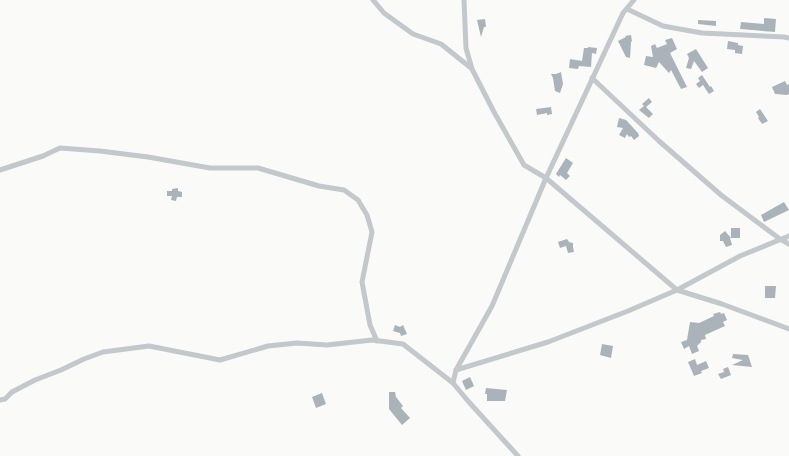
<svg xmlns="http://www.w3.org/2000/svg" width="789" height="456" font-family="Cabin,sans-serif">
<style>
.building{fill:#aab3b9}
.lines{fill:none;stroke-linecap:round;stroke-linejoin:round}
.street{stroke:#c3c8cc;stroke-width:5}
</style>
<rect width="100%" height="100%" fill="#fafaf8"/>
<g class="building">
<path d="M764,18l12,1 -1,13 -35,-3 1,-7 23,2z"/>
<path d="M485,19l1,8h-2l-3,10 -4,-17z"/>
<path d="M698,20l18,1v5l-18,-2z"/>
<path d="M631,35l1,6 -1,1 -1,16 -4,-1 -8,-16 8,-4 -1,-1z"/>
<path d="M672,38l5,11 -7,4 17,34 -6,2 -10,-19 -2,3 -10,-11 -3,6 -12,-3 2,-9 7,1 -2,-11 4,-2 2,4 10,-4 -2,-4z"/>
<path d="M728,41l10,2v2l5,1 -1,8 -7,-1v-3l-8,-1z"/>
<path d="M588,47l9,1 -1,6 -4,-1 -1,14 -12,-1 -1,3 -9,-1 1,-9 12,2 2,-13h4z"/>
<path d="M696,49l12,19 -6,4 -8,-11 -3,8 -5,-1 3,-10 -2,-4z"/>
<path d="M561,72l2,12 -3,9 -5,-2 -2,-13 -2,-4h5z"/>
<path d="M702,75l8,12 1,-1 3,5 -5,3 -6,-9 -4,3 -3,-4 4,-3 -2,-3z"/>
<path d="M785,81l2,4 2,-1v10l-2,1 -12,-1 -3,-7z"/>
<path d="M649,98l3,4 -6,5 7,7 -4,4 -10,-8 5,-4 -2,-2z"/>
<path d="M551,107l1,7 -5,1v-2l-10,2 -1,-6z"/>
<path d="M760,109l8,12 -6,3 -4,-6 1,-1 -3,-5z"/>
<path d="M619,118l7,2 12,13 1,3 -5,4 -3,-4 -2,1 -2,-3 -2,4 -6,-3 4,-7 -6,-1z"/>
<path d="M566,158l7,5 -6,10 3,3 -4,4 -6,-5 -1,2 -3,-3z"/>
<path d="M178,188v3l4,1v5h-5l-1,4 -5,-1 1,-4h-5v-5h5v-2z"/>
<path d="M784,202l5,8 -25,12 -3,-7z"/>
<path d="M731,228h9v10h-10l2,7 -6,2 -3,-6h-3v-6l5,-4 6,7z"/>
<path d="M567,239l2,3 4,1v4l1,5 -6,1 -2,-7 -6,2 -2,-6z"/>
<path d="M765,286h11l-1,12h-10z"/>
<path d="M720,312l1,2 3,-1 3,7 -4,2 2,4 -20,9 1,4 -5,1v2l-4,4 2,5 -7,3 -3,-8 -5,3 -3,-7 6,-2 3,-18 9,1 15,-7 -1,-2z"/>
<path d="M395,325l5,2 3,-2 4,9 -6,2 -1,-3 -7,-2z"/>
<path d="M602,344l11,2 -2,12 -11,-3z"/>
<path d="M733,354l15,1 4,12 -20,-2 11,-5 -11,-2z"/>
<path d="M695,359l2,6 9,-4 3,7 -8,3 1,2 -8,3 -6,-14z"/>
<path d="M728,367l3,8 -10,4 -3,-5 6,-2 -1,-3z"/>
<path d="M470,377l4,9 -8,4 -4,-9z"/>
<path d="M486,388l21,2 -2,11h-18v-7h-2z"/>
<path d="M389,392h6l1,5 7,9 -2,2 9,10 -8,7 -13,-16z"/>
<path d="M322,393l4,11 -10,4 -4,-11z"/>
</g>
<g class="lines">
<g class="street">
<path d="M373,0l11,13 29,21 28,10 30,24"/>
<path d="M464,0l2,48 6,21 22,43 30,53 22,13 131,112 45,14 67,25"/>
<path d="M627,9l36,17 39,7 82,4 5,1"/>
<path d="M592,78l67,63 62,54 59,44 9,5"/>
<path d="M0,170l43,-14 17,-8 40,3 48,6 62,11h48l61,18 25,4 14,10 9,15 5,17 -10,50 8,43 7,16"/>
<path d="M456,370l92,-28 80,-31 49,-21 63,-34 49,-20"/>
<path d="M0,400l5,-1 7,-7 23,-12 26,-10 23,-11 19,-7 46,-6 71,14 48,-14 29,-3 30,2 45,-5 16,2 15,2 50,39"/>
<path d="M518,456l-50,-55 -15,-18 3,-13 36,-64 54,-128 77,-165 11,-13"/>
</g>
</g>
</svg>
